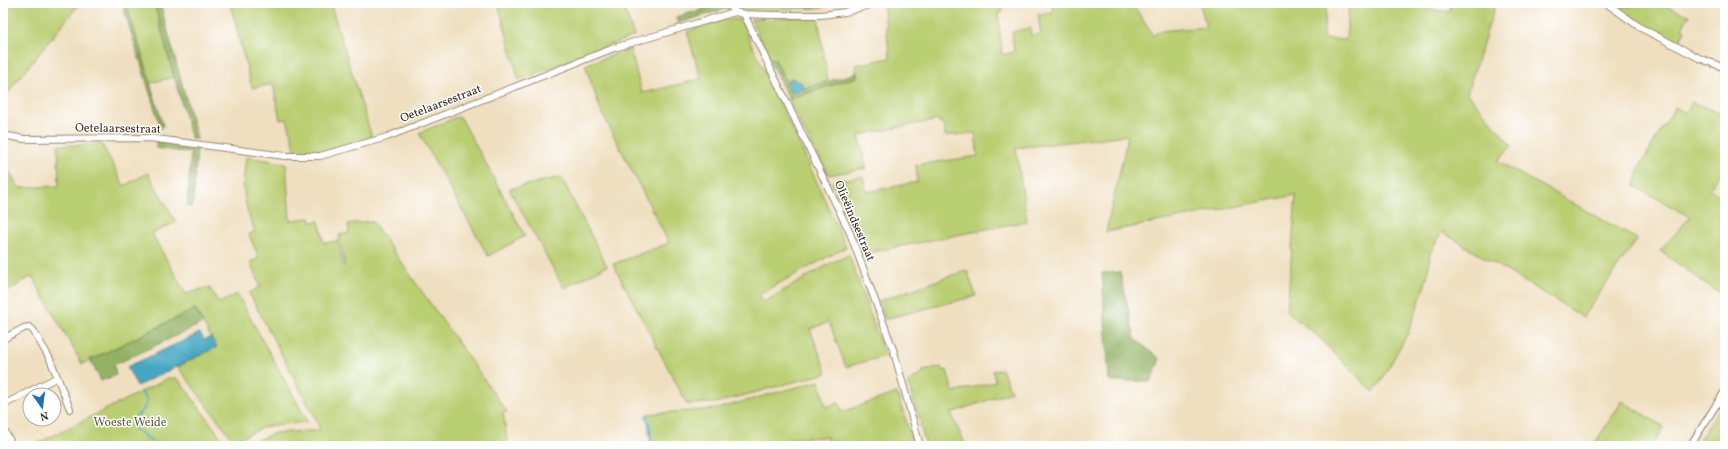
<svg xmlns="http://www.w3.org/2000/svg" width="1728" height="449" font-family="Vollkorn,serif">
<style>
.green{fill:#bace72;stroke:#7a7c48}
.forest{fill:#93b164;stroke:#676e41}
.water{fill:#44a7c4;stroke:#406871}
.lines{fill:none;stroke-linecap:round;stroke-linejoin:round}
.stream{stroke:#44a7c4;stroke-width:2}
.minor-casing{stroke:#95846f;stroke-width:8}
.minor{stroke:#fff;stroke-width:6}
.labels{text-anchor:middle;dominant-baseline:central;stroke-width:3;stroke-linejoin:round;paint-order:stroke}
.street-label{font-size:12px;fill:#3b2a1e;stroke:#fff}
.park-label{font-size:12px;fill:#615b37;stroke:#fff}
</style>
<rect width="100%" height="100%" fill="#fff"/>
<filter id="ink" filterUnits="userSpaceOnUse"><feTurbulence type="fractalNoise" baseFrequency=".025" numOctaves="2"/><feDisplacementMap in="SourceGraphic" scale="8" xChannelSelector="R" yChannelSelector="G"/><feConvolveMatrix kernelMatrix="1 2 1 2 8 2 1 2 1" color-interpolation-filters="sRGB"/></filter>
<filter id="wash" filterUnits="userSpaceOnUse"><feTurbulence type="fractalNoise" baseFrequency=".012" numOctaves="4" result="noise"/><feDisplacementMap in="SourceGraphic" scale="16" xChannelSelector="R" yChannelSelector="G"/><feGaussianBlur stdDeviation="0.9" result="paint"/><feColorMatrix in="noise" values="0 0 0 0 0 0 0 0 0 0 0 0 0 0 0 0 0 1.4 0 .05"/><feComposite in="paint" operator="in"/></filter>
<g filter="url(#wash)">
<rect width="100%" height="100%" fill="#efdfc0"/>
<g class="green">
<path d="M3,3h77l-75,93 2,-10 -4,-15z"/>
<path d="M126,3h28l20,74 -23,6z"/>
<path d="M230,3h100l42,134 -47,14 -29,1 -9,-33 -7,1 -7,-36 -21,4z"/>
<path d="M498,3h124l12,33 -115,44z"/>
<path d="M740,3h104l-26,5 -73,2z"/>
<path d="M883,3h119l1,9 -5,1 4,42 12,-3 -2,-20 18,-4 1,8 10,-2 -3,-19 15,-2 -1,-10h80l21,33 5,-5 48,-4 -6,-24h127l-4,36 23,1 3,-37h50v1l50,8 3,-9h44l-29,90 45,53 -15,15 140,78 -54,78 -141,-85 -12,21 -2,20 -4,15 -16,45 -28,50 -7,9 -59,-59 -27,-21 9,-117 -190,37 22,-97 -112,13 11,73 -165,33 -30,-72 31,-6 4,16 50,-10 -1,-17 62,-9 -3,-23 -30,3v-10l-8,-6 -78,15 7,33 -37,7 -29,-51 -11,-25 68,-22 -2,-12 35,-7z"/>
<path d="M1643,5l22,1 24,9 -7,13 3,2 -7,14 -32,-16 -31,-20z"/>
<path d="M818,17l10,65 -24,7v-3l-16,-6 -1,4 -12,-25 -6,1 -18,-41z"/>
<path d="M729,19l11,1 65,136 41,91 -87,47 5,8 67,-39 18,-8 36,101 -39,11 -17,-45 -19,7 17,44 -112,30 -28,1 -74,-140 56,-21 -68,-132 -16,-46 45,-16 12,44 59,-14 -14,-48z"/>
<path d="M1725,100v66l-15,23 15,11v97l-65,-46 30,-34 -55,-31 4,-18 36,-61 11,6 6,-11 27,11z"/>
<path d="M457,117l4,1 64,118 -37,20 -69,-123z"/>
<path d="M101,142l23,44 24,-13 28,49 -24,12 34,60 23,-7 10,16 18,-9 68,123 2,5 -34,3 -11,3 -28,13 -56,-74 38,-20 -21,-38 -113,55 -50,-88 -29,18v-132l16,26 40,-2 -1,-41h37z"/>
<path d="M246,157l40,6 4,57 20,-2 1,4 8,-1 5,22 14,-2 5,25 2,-1 -6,-30 10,-2 -1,-9 24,-3 135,191h-4l5,34h-265l32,-13 45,-3 -3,-9 -68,-128 11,-6 -10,-25 9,-4 -10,-23 6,-4c-13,-30 -13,-42 -9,-74z"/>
<path d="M561,177l46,89 -43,22 -55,-99z"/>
<path d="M967,270l9,26 -91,23 -6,-18z"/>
<path d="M942,367l1,4 4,-1 6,22 42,-10 -2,-11 9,-2 9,23 -60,21 15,33h-40l-6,-22 1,-1 -13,-39 4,-5 11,-5v-3z"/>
<path d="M169,378h7l3,2 48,66h-195z"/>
<path d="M819,381l7,26 13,-4 3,9 55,-19 17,53h-87v-9l-34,1 -1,8h-141l-4,-32 69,-5z"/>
<path d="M1725,399v47h-29z"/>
<path d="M1622,401l42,26 -11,19h-60z"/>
</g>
<g class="forest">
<path d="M122,3h4l37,122 -2,4z"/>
<path d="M154,3h6l37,136 -6,-1z"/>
<path d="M717,3h9l2,5 -50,15 -2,-6 41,-12z"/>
<path d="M774,58l17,34 66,-19v4l-68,22 -20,-39z"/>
<path d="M156,141l41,7 -4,57 -3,2 -3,-1 4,-53 -35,-5z"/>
<path d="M1120,272l15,67 25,20 -9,22h-42l-7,-108z"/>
<path d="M195,309l8,14 -89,42 2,10 -15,6 -11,-21z"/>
</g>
<g class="water">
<path d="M791,78l11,5 2,6 -13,3 -4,-8z"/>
<path d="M200,333l4,7 7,-3 6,10 -80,39 -10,-19z"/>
</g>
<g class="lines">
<g class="stream">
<path d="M140,391c18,16 -6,20 -8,36l20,14v5"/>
<path d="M646,416l4,9 2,21"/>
</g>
</g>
</g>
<g filter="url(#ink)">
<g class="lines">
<g class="minor-casing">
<g id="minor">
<path d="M728,3l7,9"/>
<path d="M1606,3l35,25 58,30 26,10"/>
<path d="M744,14l106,219 44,119 26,94"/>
<path d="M3,135l21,4 125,-1 136,18h35l67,-19 227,-89 121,-36 9,2 26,1h51l24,-3 31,-9"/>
<path d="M3,339l21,-11 5,-1 4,3 17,29 20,50"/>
<path d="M3,405l53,-27"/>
<path d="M3,429l10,17"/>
<path d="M1690,446l35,-55"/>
</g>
</g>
<use href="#minor" class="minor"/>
</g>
</g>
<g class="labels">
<g class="street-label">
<text transform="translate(441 104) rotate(-21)">Oetelaarsestraat</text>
<text transform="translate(118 129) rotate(1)">Oetelaarsestraat</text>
<text transform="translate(854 221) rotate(67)">Olieëindsestraat</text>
</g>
<g class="park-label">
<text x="130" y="423">Woeste Weide</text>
</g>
</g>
<rect width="1728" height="449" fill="none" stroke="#fff" stroke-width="16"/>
<g transform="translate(42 407) rotate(166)"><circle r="19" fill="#ffffff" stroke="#b1aaa5"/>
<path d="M0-3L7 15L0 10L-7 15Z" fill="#1f6fb2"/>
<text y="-6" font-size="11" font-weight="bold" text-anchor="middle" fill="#3b2a1e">N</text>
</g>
</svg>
